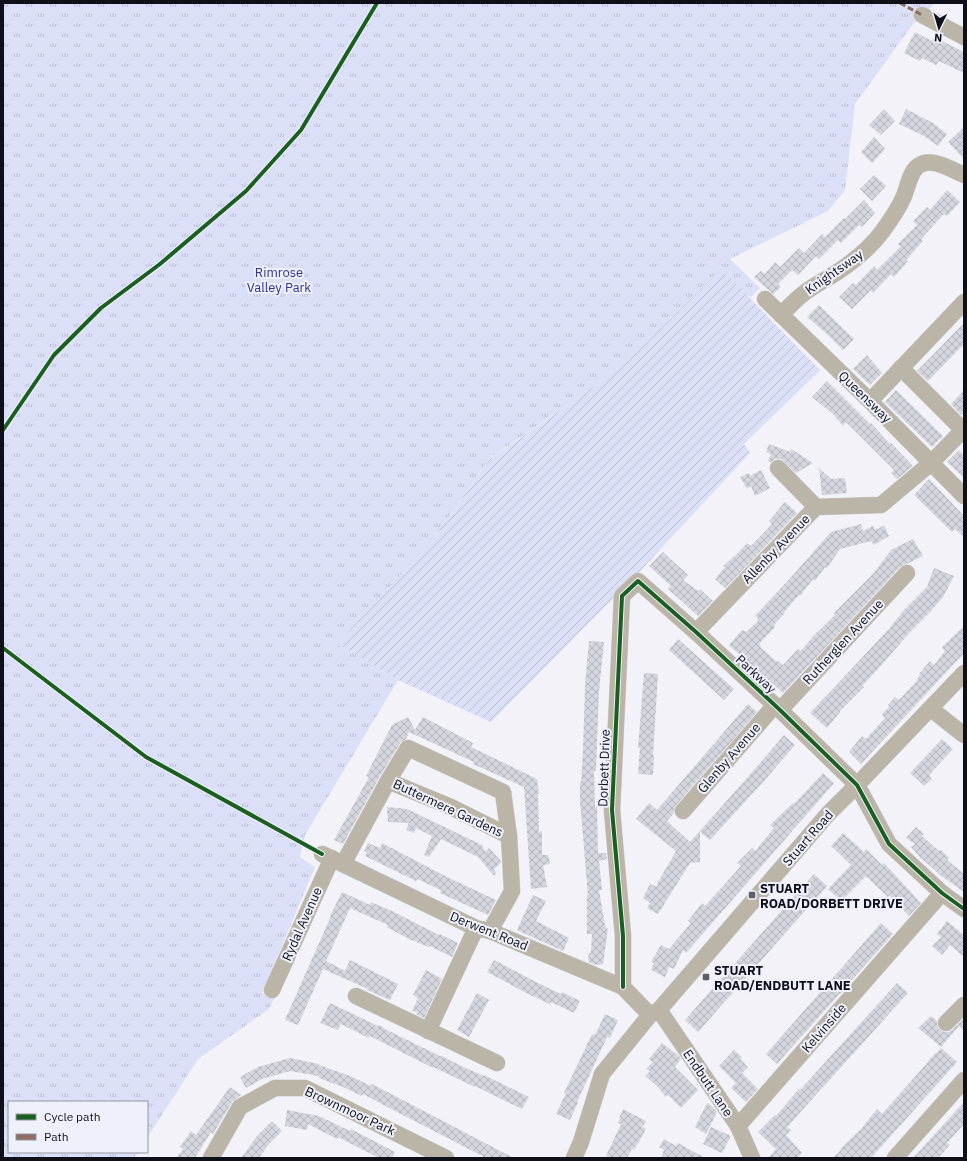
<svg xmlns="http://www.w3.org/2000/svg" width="967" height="1161" font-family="'IBM Plex Sans',sans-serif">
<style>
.park{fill:url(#park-tufts)}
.garden{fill:url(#garden-furrows)}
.building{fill:url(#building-cross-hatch)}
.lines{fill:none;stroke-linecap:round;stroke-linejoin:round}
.minor-casing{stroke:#cecfd3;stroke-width:17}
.minor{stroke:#bab5a7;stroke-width:16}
.quiet{stroke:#8d6e63;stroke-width:3;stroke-dasharray:6 3;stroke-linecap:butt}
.cycleway-casing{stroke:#eef0fc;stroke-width:6}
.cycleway{stroke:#1b5e20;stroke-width:4}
.poi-dot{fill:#5e5e66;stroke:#eef0fc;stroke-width:1.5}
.labels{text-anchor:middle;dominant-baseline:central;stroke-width:4;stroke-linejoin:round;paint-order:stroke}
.park-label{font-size:13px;fill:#323293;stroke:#eef0fc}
.street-label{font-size:13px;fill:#0e0f18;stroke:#eef0fc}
.poi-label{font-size:13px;font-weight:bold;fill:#0e0f18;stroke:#eef0fc;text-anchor:start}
</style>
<defs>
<pattern id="park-tufts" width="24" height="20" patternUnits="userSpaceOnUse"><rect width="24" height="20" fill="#dbdff7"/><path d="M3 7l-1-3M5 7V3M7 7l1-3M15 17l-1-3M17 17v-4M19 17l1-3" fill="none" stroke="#bbbed3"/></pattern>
<pattern id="garden-furrows" width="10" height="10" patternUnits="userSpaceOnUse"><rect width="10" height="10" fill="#dbdff7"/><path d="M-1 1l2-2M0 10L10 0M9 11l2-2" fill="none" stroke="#bbbed3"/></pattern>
<pattern id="building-cross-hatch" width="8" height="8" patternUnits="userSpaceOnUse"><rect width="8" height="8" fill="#d4d5dd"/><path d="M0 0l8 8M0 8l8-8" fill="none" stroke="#b5b6bd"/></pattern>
</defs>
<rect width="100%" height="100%" fill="#f2f2f8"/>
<path class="park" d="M3,3h932l-22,21 -58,80 -10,86 -17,21 -98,48 30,29 -10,10 -30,-29 -97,97 -134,93 -59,85 -93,100 61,36 -93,155 -5,22 15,10 -53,126 12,5 -5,11 -71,50 -51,79v-36h-138v50h129l-4,6h-131z"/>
<path class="garden" d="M721,269l99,101 -76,74 6,9 -110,118 -149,151 -93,-42 -61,-36 93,-100 59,-84 134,-94z"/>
<g class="building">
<path d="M915,32l17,9 2,-4 30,15v21l-25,-12 -3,4 -14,-7 -2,3 -16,-8z"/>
<path d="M884,109l11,12 -14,14 -12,-10z"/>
<path d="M906,109l27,14 14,11 -9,12 -14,-10 -25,-12z"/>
<path d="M964,127v32l-16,-17z"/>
<path d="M874,137l11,12 -13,14 -11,-11z"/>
<path d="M874,175l12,11 -14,15 -12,-12z"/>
<path d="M947,190l13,12 -13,14 -3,-2 -23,25 2,2 -17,19 2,1 -14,16 -3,-3 -18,19 -2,-3 -19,19 -13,-12 14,-14 3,2 18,-19 3,4 24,-24 -3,-2 19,-19 -4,-4 14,-14 3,3z"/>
<path d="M864,200l11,13 -13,14 -3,-2 -18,18 -3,-3 -19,19 -3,-3 -18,19 -6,-5 -14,14 3,3 -8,7 -19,-17 7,-6 4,3 10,-12 5,5 19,-19 5,5 18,-19 3,3 19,-19 1,1z"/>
<path d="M819,305l35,34 -11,11 -17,-17 -19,-16z"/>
<path d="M964,323v21l-36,37 -11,-10z"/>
<path d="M867,355l15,18 -12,12 -17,-16z"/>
<path d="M827,381l43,43 1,-1 19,21 1,-1 22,23 -16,13 -6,-6 3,-3 -48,-48 -3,4 -10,-12 -21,-17z"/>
<path d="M896,390l47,46 -11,11 -47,-45z"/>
<path d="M964,390v22l-3,3 -10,-11z"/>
<path d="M769,444l21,8 1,-3 22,14 -17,10 -15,-14h-6l-4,3 -3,-1 3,-7 -5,-2z"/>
<path d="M959,450l5,6v22l-17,-16z"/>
<path d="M819,468l12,11 14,-1 2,15 -25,2z"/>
<path d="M761,470l9,18 -15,8 -4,-10 -4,3 -7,-12 9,-4 1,3z"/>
<path d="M929,479l35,37v21l-9,-8 -3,3 -38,-37z"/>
<path d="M785,502l12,11 -72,75 -10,-9 10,-12 -2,-1 13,-11 11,-12 4,3 21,-22 -3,-3z"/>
<path d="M861,524l2,7 10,-5 2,4 2,-2 1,1 6,-4 5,11 -15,9 -3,-4 -31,8 -13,19 -2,-1 -10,14 -2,-2 -13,17 -1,-1 -15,17 1,1 -11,12 1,2 -16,17 2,2 -1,1 16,14h2l5,4 15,-16 3,2 13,-16 21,-20 -1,-2 39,-39 18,-24 22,-11 10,17 -23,11 -117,126 -54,-48 13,-15 4,2 12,-11 -1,-1 1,-2 -3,-2 38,-41 38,-43z"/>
<path d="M663,552l25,23 -5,5 15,11 2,-2 13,12 -15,15 -30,-27 3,-3 -22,-20z"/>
<path d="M934,568l20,8 -11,21 -13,15 -20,20 -32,37 -16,17 2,1 -24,24v1l-13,16 -17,-15 79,-84 15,-19 23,-23z"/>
<path d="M964,626v27l-103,111 -12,-12 13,-16 4,3 19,-21 -3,-4 7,-7 -1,-2 7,-8 4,3 19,-20 -1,-1 3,-4 -1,-1 11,-13 4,4 11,-14 -3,-4z"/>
<path d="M678,639l56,50 -10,11 -55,-50z"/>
<path d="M589,641l15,1 -5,49 -3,80h-2l1,36 2,-1 1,47h8l1,6 -8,2 3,29h-3l6,36 3,3 -5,35 -4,1 -6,-1 -3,-1 -2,-3 1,-7h2l1,-19h-5v-39h1l-8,-94v-19h1l2,-31 2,-66z"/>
<path d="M644,673l14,1 -5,82h1l-1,19 -15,-1 2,-26h-2z"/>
<path d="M748,704l9,8 -81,93 -2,8 -7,8 23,21 58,-65 36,-42 11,10 -30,35 -55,60 -10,-8v30l-10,1 -32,51 -11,-6 3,-5 -7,-5 7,-14 7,3v-3l19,-33 -40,-32 13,-16 8,7z"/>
<path d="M408,717l7,13 8,-13 50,26 -2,4 66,32 2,15h-1l1,38 3,-1v24h6l2,9 -7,1 4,22 -16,2 -7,-102 -51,-23 1,-2 -65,-30 -3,7 -6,4 -20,33 -37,68 -9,-4 35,-63 -3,-1 26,-51z"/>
<path d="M942,739l11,10 -24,26 3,4 -8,7 -14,-13z"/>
<path d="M823,773l11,10 -148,170 -3,-3 -9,19 -5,-2 -4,10 -14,-7 3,-7 -3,-1 10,-17 8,4 22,-26 -3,-2 14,-18 3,3 36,-40 -4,-3 15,-15 3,3 19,-23 -4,-3 23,-22 1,1z"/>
<path d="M387,807l20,2 75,36 3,7 4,-4 12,13v2l-7,6 2,5 -2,2 -16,-19 -37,-18 -12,18 -5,-2 8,-19 -16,-8 -2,5 -8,-3 3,-7 -21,-1z"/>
<path d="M916,827l8,7 -2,2 17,15 2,-1 8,8 -2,2 17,14v18l-27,-19v-1l-16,-14 -10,-11 4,-3 -9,-6z"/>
<path d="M843,833l21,19 2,-3 16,16 2,-2 37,40 -12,13 -20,-21 -1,2 -22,-21 -25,25 -13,-12 23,-24 -20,-19z"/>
<path d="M368,843l12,5 2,-5 65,34 49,23 -8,15 -48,-22 1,-3 -24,-11 -1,2 -51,-25 2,-4 -3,-1z"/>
<path d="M814,874l13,12 -129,146 -13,-12z"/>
<path d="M342,892l28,13 1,-3 23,10 45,23 1,-1 18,9 -6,14 -22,-11 -1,1 -20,-8 -22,-12 1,-2 -38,-17 -24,53 19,10 5,-11 48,24 -8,16 -23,-10 1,-1 -45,-20 -25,56 -13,-5 46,-104h-1z"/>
<path d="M533,895l13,6 -10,20 33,17 -6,13 -46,-21z"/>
<path d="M947,921l17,14v22l-14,-12 -8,10 -10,-9 9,-9 -4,-3z"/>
<path d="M881,923l12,11 -116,130 -11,-10z"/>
<path d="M494,960l44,23 23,11 1,-2 18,9 -6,12 -23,-11 -1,2 -22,-10 -41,-22z"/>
<path d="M426,970l16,9 -18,39 -8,-4 1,-2 -5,-1 6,-13 -5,-3z"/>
<path d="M897,983l11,10 -121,134 4,3 -5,5 16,18 -5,5h-29l8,-9 -18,-17 17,-17 1,1 23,-27 1,1z"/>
<path d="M477,993l12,7 -20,37 -12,-7z"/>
<path d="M330,1003l48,23 1,-1 8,5 55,27v-1l21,11 21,9v-1l45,22 -7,12 -47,-23v1l-42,-20v1l-63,-32 -1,2 -28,-14 -3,6 -18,-7z"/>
<path d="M605,1014l13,6 -8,18 -3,-1 -30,65h1l-8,18 -14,-6 10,-21h-2l28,-59 3,1z"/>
<path d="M931,1016l6,5v4l2,4 5,3h5l3,-2 12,-12v13l-5,-5 -18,21 -23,-19z"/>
<path d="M662,1043l17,13 2,3 -6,8 23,23 -17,18 -13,-13 -2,2 -9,-11 -12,-10 5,-5 -4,-2 7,-7 -4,-3z"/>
<path d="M941,1048l16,14 -86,96h-38l8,-8 -1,-1 21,-20 16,-20 5,5 46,-52v-1z"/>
<path d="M734,1050l8,7 -2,2 8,8 -6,6 16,16 -12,13 -15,-14 5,-5 -17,-17z"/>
<path d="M290,1058l29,6v1l31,11 21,10 1,-2 142,74h-28l-110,-57 -13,-7 -1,2 -19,-9 -24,-9v-2l-29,-5 -28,8 -16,9 -6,-11 18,-10z"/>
<path d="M230,1087l11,8 -9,7 -19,32 -2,-2 -16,26h-19l7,-9 -3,-2 11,-16 5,4z"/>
<path d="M964,1102v22l-17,19 3,2 -12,13h-25z"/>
<path d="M707,1103l6,4 4,5 -11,22 -11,-7z"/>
<path d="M623,1109l23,12 -3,5 -4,-1 7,4 -9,16 -3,5 -2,-1 -5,9h-16l-5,-2 15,-32 -3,-1 2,-5h-1z"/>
<path d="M287,1110l32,6 31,15 1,-2 44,23 -3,6h-13l-41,-21 -1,2 -29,-15 -1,6 -22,-4z"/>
<path d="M272,1121l10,10 -14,14 -9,13h-18l16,-22z"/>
<path d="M711,1127l20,9 -9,17 -19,-9z"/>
<path d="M664,1139l12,7 2,-3 27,15h-44l3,-8 -5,-3z"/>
</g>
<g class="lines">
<g class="minor-casing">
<g id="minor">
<path d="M922,15l42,22"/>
<path d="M765,299l105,102 94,95"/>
<path d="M781,315c7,-7 14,-15 22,-21 11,-9 24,-15 36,-23 16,-11 31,-23 43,-39 8,-11 17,-24 22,-36 4,-10 6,-24 14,-30 13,-10 34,4 46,9"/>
<path d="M901,368l63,63"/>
<path d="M870,401l94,-99"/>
<path d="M778,468l38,39"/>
<path d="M696,632l120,-125 65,-2 50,-42 33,-34"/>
<path d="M931,709l33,26"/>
<path d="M780,710l127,-137"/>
<path d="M388,781l63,26 58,29"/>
<path d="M683,811l92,-106"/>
<path d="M322,854l154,74 14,3 133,56 27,28"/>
<path d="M343,864l45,-83 20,-33 95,44 6,44 3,55 -22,40"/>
<path d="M623,987v-51l-11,-126 10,-214 16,-15 58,51 84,78 77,75 32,59 53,49 22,16"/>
<path d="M272,990l60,-132"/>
<path d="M356,996l141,67"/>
<path d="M659,1010l79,116 14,32"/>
<path d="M946,1023l18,-18"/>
<path d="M428,1031l48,-103"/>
<path d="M738,1126l204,-233"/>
<path d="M211,1158l29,-51 35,-19h30l141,70"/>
<path d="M574,1158l7,-16 21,-68 48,-59 9,-5 169,-196 29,-29 107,-112"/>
<path d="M895,1158l69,-78"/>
</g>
</g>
<use href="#minor" class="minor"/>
<path class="quiet" d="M900,3l22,12"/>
<g class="cycleway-casing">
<g id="cycleway">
<path d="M3,430l51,-75 47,-47 59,-44 86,-73 55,-61 76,-127"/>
<path d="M3,648l143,109 176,97"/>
<path d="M623,987v-51l-11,-126 10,-214 16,-15 58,51 84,78 77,75 32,59 53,49 22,16"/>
</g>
</g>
<use href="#cycleway" class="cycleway"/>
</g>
<g class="poi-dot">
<rect x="748" y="891" width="8" height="8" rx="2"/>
<rect x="702" y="973" width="8" height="8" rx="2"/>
</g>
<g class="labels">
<g class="park-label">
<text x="279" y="272">Rimrose<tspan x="279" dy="15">Valley Park</tspan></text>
</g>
<g class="street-label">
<text transform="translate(834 272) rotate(-35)">Knightsway</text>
<text transform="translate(865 397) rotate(44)">Queensway</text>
<text transform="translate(776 549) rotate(-46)">Allenby Avenue</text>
<text transform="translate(843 642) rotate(-47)">Rutherglen Avenue</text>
<text transform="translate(756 674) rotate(43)">Parkway</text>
<text transform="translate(729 758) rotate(-49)">Glenby Avenue</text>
<text transform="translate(604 768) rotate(-88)">Dorbett Drive</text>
<text transform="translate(448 808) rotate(25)">Buttermere Gardens</text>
<text transform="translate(808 838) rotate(-49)">Stuart Road</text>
<text transform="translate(302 924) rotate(-66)">Rydal Avenue</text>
<text transform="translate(489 931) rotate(22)">Derwent Road</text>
<text transform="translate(824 1028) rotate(-49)">Kelvinside</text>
<text transform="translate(708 1083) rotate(56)">Endbutt Lane</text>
<text transform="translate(350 1111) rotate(25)">Brownmoor Park</text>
</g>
<g class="poi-label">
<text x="760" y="888">STUART<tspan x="760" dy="15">ROAD/DORBETT DRIVE</tspan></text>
<text x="714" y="970">STUART<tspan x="714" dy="15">ROAD/ENDBUTT LANE</tspan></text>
</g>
</g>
<rect width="967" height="1161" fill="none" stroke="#0e0f18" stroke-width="8"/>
<rect x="8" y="1101" width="140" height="52" fill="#eef0fc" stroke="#9496a1"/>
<rect x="16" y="1114" width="20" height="6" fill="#1b5e20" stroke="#9496a1"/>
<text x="44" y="1121" font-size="12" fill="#0e0f18">Cycle path</text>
<rect x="16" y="1134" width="20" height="6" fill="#8d6e63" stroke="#9496a1"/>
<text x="44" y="1141" font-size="12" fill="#0e0f18">Path</text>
<g transform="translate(939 28) rotate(185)" stroke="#eef0fc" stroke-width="3" paint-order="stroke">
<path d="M0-3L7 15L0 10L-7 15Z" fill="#0e0f18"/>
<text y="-6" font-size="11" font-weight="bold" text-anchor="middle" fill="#0e0f18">N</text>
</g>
</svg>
